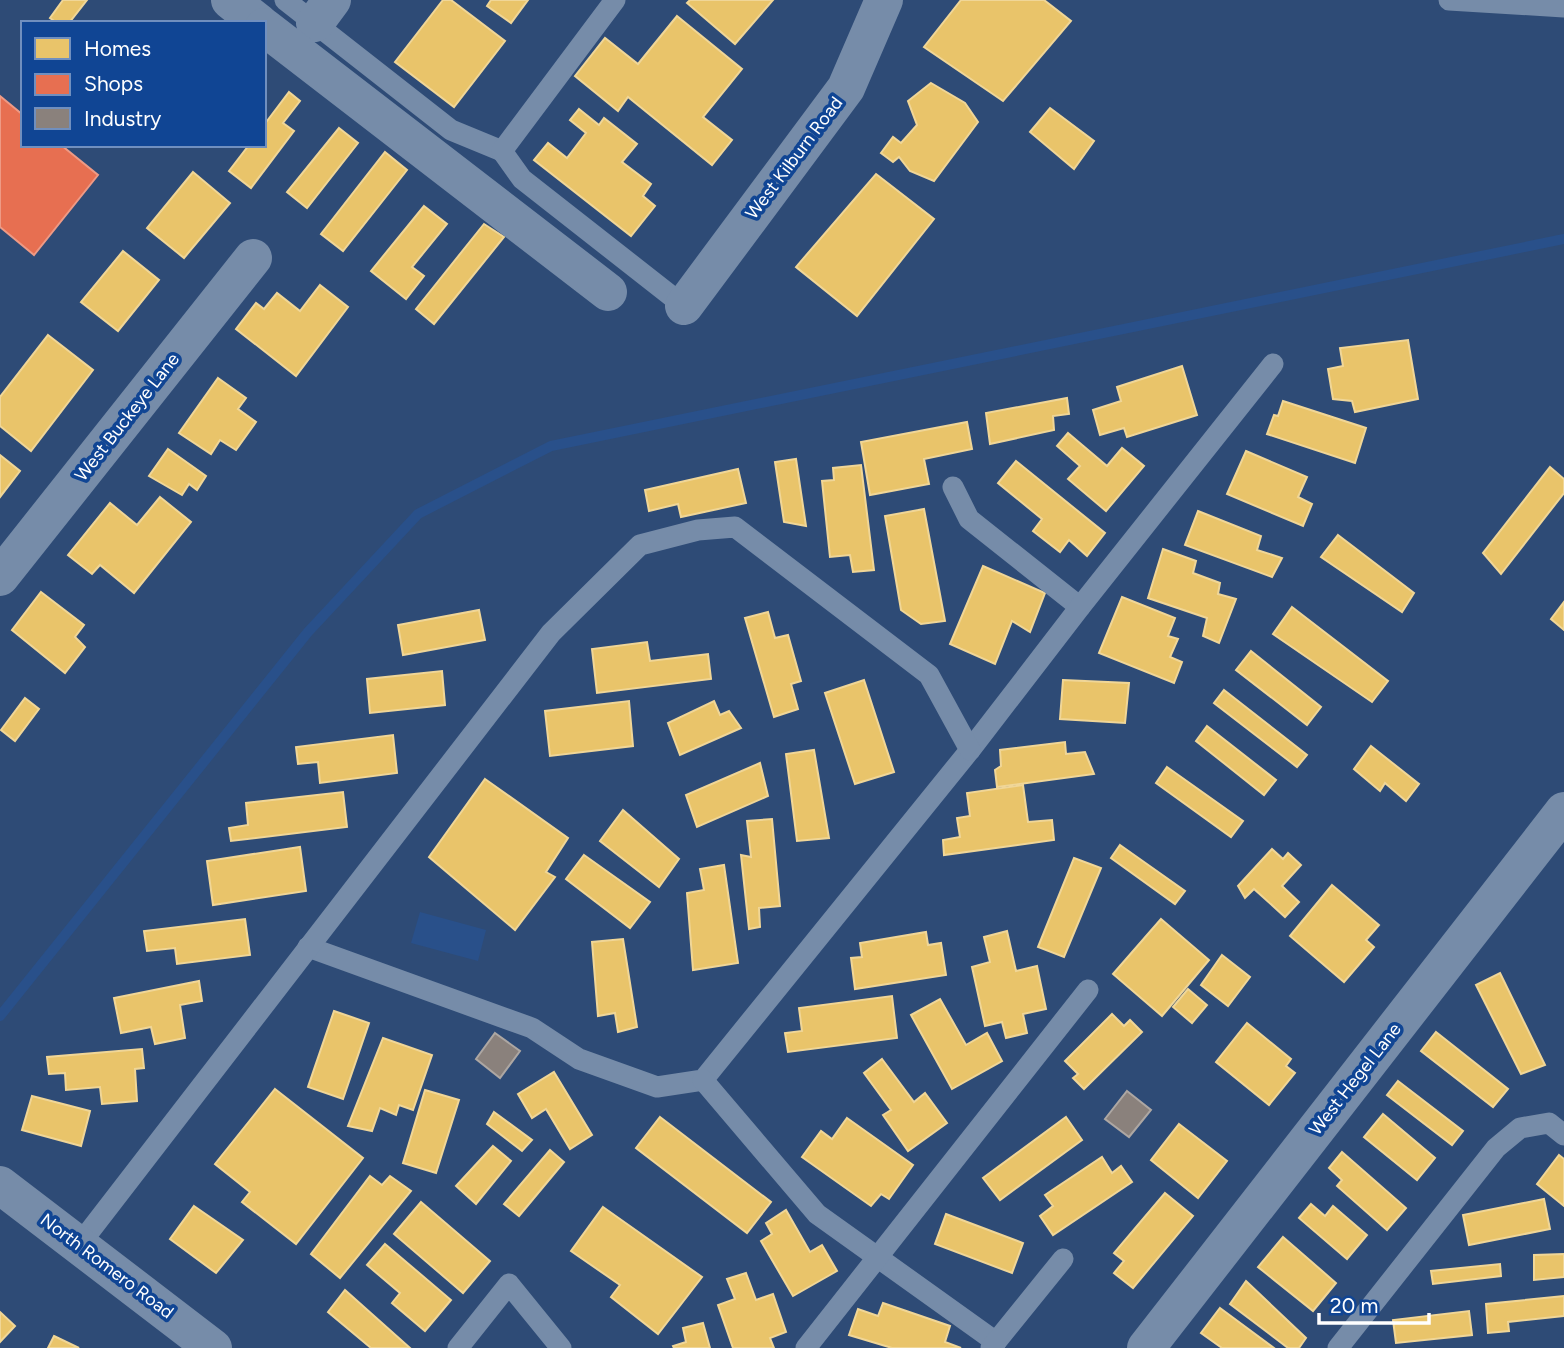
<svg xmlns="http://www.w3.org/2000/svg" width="1564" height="1348" font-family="Figtree,sans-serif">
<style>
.water{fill:#29508a}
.homes{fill:#e9c46a;stroke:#f0d697;stroke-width:2}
.shops{fill:#e76f51;stroke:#ee9a85;stroke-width:2}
.industry{fill:#8a817c;stroke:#ada7a3;stroke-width:2}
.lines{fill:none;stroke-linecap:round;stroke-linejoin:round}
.stream{stroke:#29508a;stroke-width:10}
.service{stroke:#768ca9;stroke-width:21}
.minor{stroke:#768ca9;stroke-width:38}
.labels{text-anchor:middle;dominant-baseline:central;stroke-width:7;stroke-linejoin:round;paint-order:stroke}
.street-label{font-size:18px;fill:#fff;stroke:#104594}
</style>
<rect width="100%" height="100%" fill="#2e4b76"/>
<path class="water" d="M420,912l66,18 -8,31 -67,-18z"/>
<g class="homes">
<path d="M63,0h24l-18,23h-12l-7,-5z"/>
<path d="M443,0h8l54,41 -51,66 -59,-45z"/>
<path d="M491,0h37l-17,23 -24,-17z"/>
<path d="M690,0h83l-38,44 -48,-41z"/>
<path d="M961,0h83l27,21 -68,80 -79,-54z"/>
<path d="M677,16l65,53 -39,48 29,23 -20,25 -84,-68 -10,14 -43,-35 30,-38 33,26z"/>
<path d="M931,83l34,20 13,19 -44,59 -24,-10 -11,-14 -6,5 -12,-9 12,-16 8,6 16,-18 -9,-24z"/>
<path d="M289,92l11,9 -17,22 11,8 -43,57 -22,-17 20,-26h15v-20z"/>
<path d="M1050,108l44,33 -20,28 -44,-37z"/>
<path d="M579,109l20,16 5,-7 33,26 -15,18 29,22 -8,12 12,10 -24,30 -97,-76 14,-17 19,15 19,-25 -16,-13z"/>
<path d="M339,128l19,15 -51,65 -20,-16z"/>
<path d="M385,152l22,18 -64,81 -22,-17z"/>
<path d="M193,172l37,31 -46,55 -37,-30z"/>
<path d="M876,174l58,45 -77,97 -61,-49z"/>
<path d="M424,206l23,18 -35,43 12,9 -18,23 -35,-28z"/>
<path d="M484,224l20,13 -70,87 -18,-15z"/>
<path d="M123,251l36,29 -41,51 -37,-29z"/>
<path d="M320,285l28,22 -52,69 -60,-47 20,-26 8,6 13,-16 23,18z"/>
<path d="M48,335l45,35 -62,81 -31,-25v-29z"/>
<path d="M1408,340l10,59 -63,13 -3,-11 -19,-2 -5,-30 15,-3 -3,-18z"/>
<path d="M1182,366l15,49 -70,22 -3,-9 -24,7 -7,-25 28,-9 -4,-14z"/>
<path d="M218,378l28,20 -8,11 18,13 -20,28 -16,-10 -9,14 -32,-21z"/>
<path d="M1067,398l2,16 -16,2 1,14 -64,14 -4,-31z"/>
<path d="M1283,401l83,27 -11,35 -88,-29 7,-19 4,1z"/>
<path d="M967,422l5,27 -48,10 5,25 -59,11 -9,-53z"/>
<path d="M1068,433l39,33 15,-18 22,18 -38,45 -38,-32 12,-13 -23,-20z"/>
<path d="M168,449l38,27 -9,14 -8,-6 -7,11 -33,-19z"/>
<path d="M1246,451l61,26 -9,20 14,7 -9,22 -76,-32z"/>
<path d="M0,455l20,16 -20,26z"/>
<path d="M796,459l10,67 -22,-4 -9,-60z"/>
<path d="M1016,461l89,72 -18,23 -18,-16 -9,12 -27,-21 9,-12 -44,-36z"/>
<path d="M861,465l13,105 -21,2 -3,-17 -20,2 -8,-76 12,-1 -1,-12z"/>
<path d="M1550,467l14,12v14l-63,81 -18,-21z"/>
<path d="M738,469l8,34 -65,14 -3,-13 -29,7 -4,-21z"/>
<path d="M160,497l31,25 -57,71 -34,-28 -8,9 -24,-19 42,-52 27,22z"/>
<path d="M924,509l21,112 -24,3 -20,-14 -16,-94z"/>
<path d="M1198,511l63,25 -4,14 25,8 -10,19 -87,-32z"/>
<path d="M1338,535l76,58 -12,19 -81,-55z"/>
<path d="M1163,549l33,12 -3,12 27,10 -2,11 18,5 -17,44 -16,-7 4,-18 -59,-20z"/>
<path d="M983,566l62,27 -15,39 -18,-11 -17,43 -45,-20z"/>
<path d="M41,592l43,33 -9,12 10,10 -20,26 -53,-43z"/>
<path d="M1122,597l53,21 -7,18 10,3 -8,18 12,5 -8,21 -75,-30z"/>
<path d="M1564,602v28l-13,-11z"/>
<path d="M1292,607l96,74 -16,21 -99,-68z"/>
<path d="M479,610l6,30 -82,15 -5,-30z"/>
<path d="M768,612l7,26 13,-3 13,46 -10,3 7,25 -24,8 -29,-99z"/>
<path d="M647,642l3,19 58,-7 3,25 -114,14 -5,-44z"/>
<path d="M1251,651l70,56 -14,18 -71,-55z"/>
<path d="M442,671l3,34 -75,8 -3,-34z"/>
<path d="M864,680l30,92 -39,12 -30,-91z"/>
<path d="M1063,680l66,3 -4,40 -65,-4z"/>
<path d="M1224,690l83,65 -10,12 -83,-64z"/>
<path d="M25,698l14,11 -24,32 -14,-11z"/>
<path d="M629,701l4,45 -83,10 -5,-45z"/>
<path d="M714,701l6,14 9,-4 12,17 -61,27 -12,-32z"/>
<path d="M1207,726l69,54 -12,15 -68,-54z"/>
<path d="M393,735l4,38 -77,10 -2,-21 -20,2 -2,-17z"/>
<path d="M1065,742l1,12 19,-2 9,22 -97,13 -2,-17 6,-4 -1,-16z"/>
<path d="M1371,746l48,38 -13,17 -21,-18 -5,8 -26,-22z"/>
<path d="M814,750l15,88 -32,3 -11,-87z"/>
<path d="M760,763l8,33 -71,31 -11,-32z"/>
<path d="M1167,767l76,54 -12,16 -75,-54z"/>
<path d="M485,779l83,59 -22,34 9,5 -40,53 -86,-73z"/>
<path d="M1023,785l5,37 24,-2 2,20 -110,15 -1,-15 17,-3 -3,-19 13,-2 -3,-23z"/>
<path d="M343,792l4,35 -116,14 -2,-13 19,-3 -2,-22z"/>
<path d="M623,810l56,49 -20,28 -59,-46z"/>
<path d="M772,819l8,87 -21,2 1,19 -11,2 -8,-74 10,2 -4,-36z"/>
<path d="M1120,845l65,46 -10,13 -64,-46z"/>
<path d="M300,847l6,44 -93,14 -6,-44z"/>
<path d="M1272,849l11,10 5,-6 13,12 -19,21 17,16 -14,15 -31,-28 -9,9 -7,-12z"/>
<path d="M584,855l66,47 -20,26 -64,-49z"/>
<path d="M1074,858l27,10 -37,89 -26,-10z"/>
<path d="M724,865l14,98 -45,7 -6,-77 17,-3 -4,-21z"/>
<path d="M1332,885l47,40 -13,15 8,7 -30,35 -54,-46z"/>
<path d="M245,919l5,36 -73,9 -2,-16 -28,3 -3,-20z"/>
<path d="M1161,919l48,41 -47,56 -49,-42z"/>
<path d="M1007,931l9,40 21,-5 9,43 -23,5 4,19 -21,5 -4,-16 -17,4 -13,-59 18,-5 -6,-25z"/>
<path d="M926,932l2,13 13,-2 5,32 -91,14 -4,-31 11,-1 -2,-14z"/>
<path d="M623,939l14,88 -19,5 -3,-19 -17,3 -6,-74z"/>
<path d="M1222,955l28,22 -22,29 -27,-21z"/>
<path d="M1500,973l45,92 -24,9 -45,-89z"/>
<path d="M199,981l3,20 -22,4 5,33 -30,6 -4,-17 -30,6 -7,-35z"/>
<path d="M1188,989l19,16 -15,18 -19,-16z"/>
<path d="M892,996l5,42 -109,14 -3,-19 17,-2 -3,-23z"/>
<path d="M940,999l26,46 21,-12 15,28 -50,28 -41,-74z"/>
<path d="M334,1011l35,12 -26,76 -35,-12z"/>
<path d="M1112,1014l12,12 6,-6 12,12 -58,57 -11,-11 5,-4 -13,-13z"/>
<path d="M1247,1023l44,36 -5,7 9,7 -26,32 -53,-43z"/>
<path d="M1436,1032l72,57 -15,18 -72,-56z"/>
<path d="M383,1038l49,17 -19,55 -14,-5 -3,10 -16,-7 -8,23 -24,-5z"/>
<path d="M142,1049l2,19 -9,1 2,32 -35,3 -2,-17 -34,3 -1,-17 -16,1 -2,-17z"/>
<path d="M882,1059l32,43 11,-9 22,30 -39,28 -25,-36 8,-5 -27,-37z"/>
<path d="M554,1072l38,63 -22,14 -24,-40 -14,9 -14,-24z"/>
<path d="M1398,1081l65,50 -11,14 -65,-50z"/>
<path d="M275,1089l88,69 -67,86 -54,-42 8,-10 -35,-28z"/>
<path d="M425,1090l34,10 -23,73 -33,-10z"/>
<path d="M32,1096l58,15 -9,35 -59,-16z"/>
<path d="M494,1112l38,28 -10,11 -35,-27z"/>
<path d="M1383,1114l52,44 -18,22 -53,-43z"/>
<path d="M660,1117l111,85 -24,31 -111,-85z"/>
<path d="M1066,1117l16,23 -82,60 -17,-22z"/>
<path d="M847,1118l66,47 -24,34 -8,-5 -10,12 -69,-49 19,-26 11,8z"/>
<path d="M1179,1124l48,37 -29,37 -47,-38z"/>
<path d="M493,1146l18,15 -35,43 -20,-18z"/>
<path d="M550,1150l14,12 -45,54 -15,-12z"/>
<path d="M1342,1152l64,56 -19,22 -50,-44 5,-6 -13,-12z"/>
<path d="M1559,1155l5,4v47l-27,-22z"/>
<path d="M1102,1157l10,16 9,-7 11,16 -79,53 -13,-19 13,-10 -8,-11z"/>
<path d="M370,1176l12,9 8,-9 21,15 -71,87 -29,-24z"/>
<path d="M1165,1193l28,23 -60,72 -19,-15 10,-12 -10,-8z"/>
<path d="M1544,1199l6,30 -81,16 -6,-30z"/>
<path d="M421,1202l69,59 -27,32 -69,-59z"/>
<path d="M1311,1204l14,12 8,-10 34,29 -20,24 -48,-41z"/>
<path d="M194,1206l49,34 -27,33 -46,-34z"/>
<path d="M603,1207l99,70 -44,57 -47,-37 9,-12 -49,-34z"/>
<path d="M786,1210l24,42 12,-7 15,26 -44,25 -32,-55 11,-7 -6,-11z"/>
<path d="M946,1214l77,29 -11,30 -77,-29z"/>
<path d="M1283,1237l53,46 -23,28 -55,-44z"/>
<path d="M385,1244l66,56 -26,31 -33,-28 8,-10 -33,-28z"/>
<path d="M1564,1254v23l-30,3v-25z"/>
<path d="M1500,1264l1,12 -68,8 -2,-13z"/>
<path d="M746,1273l10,27 17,-6 13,38 -16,6 4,10h-41l-15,-43 17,-6 -8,-20z"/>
<path d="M1246,1281l60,57 -7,10h-11l-58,-44z"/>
<path d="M345,1290l65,58h-39l-43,-36z"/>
<path d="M1564,1296v20l-56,6 1,9 -21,2 -2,-29z"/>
<path d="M883,1303l67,23 -5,16 16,6h-69l-43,-13 9,-26 20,7z"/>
<path d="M1220,1308l54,40h-52l-21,-15z"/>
<path d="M1469,1311l3,24 -76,8 -3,-23z"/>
<path d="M0,1312l15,14 -15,16z"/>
<path d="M703,1323l7,25h-36l-1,-2 13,-4 -3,-14z"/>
<path d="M54,1336l25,12h-31z"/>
</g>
<path class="shops" d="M0,96l23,19v30h38l37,30 -64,80 -34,-28z"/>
<g class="industry">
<path d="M495,1033l25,18 -20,27 -24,-19z"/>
<path d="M1127,1091l24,19 -22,27 -24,-18z"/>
</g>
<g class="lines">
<path class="stream" d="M0,1016l308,-384 110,-118 133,-68 1013,-207"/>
<g class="service">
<path d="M285,0l166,130 51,21"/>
<path d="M615,0l-113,151 20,28 162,127"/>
<path d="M1449,0l115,7"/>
<path d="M953,487l16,32 111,88"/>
<path d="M308,947l224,81 47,31 78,28 46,-7 267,-330 110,-143 193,-243"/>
<path d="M703,1080l114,134 179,128"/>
<path d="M79,1245l472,-612 89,-88 58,-15 37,-3 194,148 41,75"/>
<path d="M458,1348l51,-64 52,64"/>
<path d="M806,1348l282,-358"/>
<path d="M991,1348l72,-89"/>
<path d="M1338,1348l158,-200 24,-20 29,-5 15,12"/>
</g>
<g class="minor">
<path d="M230,0l29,23"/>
<path d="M315,23l17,-23"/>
<path d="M264,27l344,265"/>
<path d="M684,306l162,-218 38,-88"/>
<path d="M0,577l253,-319"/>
<path d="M0,1185l213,163"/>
<path d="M1146,1348l418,-537"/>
</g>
</g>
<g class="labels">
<g class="street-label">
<text transform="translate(794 158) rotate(-53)">West Kilburn Road</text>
<text transform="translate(127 417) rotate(-52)">West Buckeye Lane</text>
<text transform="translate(1355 1079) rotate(-52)">West Hegel Lane</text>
<text transform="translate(107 1266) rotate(37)">North Romero Road</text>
</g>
</g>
<rect x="21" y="21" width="245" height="126" fill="#104594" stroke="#708fbf" stroke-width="2"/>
<rect x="35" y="38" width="35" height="21" fill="#e9c46a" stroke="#708fbf" stroke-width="2"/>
<text x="84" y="56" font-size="21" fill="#ffffff">Homes</text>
<rect x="35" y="74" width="35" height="21" fill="#e76f51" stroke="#708fbf" stroke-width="2"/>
<text x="84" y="91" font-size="21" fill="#ffffff">Shops</text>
<rect x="35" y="108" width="35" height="21" fill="#8a817c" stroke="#708fbf" stroke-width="2"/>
<text x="84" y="126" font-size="21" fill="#ffffff">Industry</text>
<path d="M1319 1313v10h110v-10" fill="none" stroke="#ffffff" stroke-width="3.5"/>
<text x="1330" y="1313" font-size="21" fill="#ffffff" stroke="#104594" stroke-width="5" paint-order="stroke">20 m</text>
</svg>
